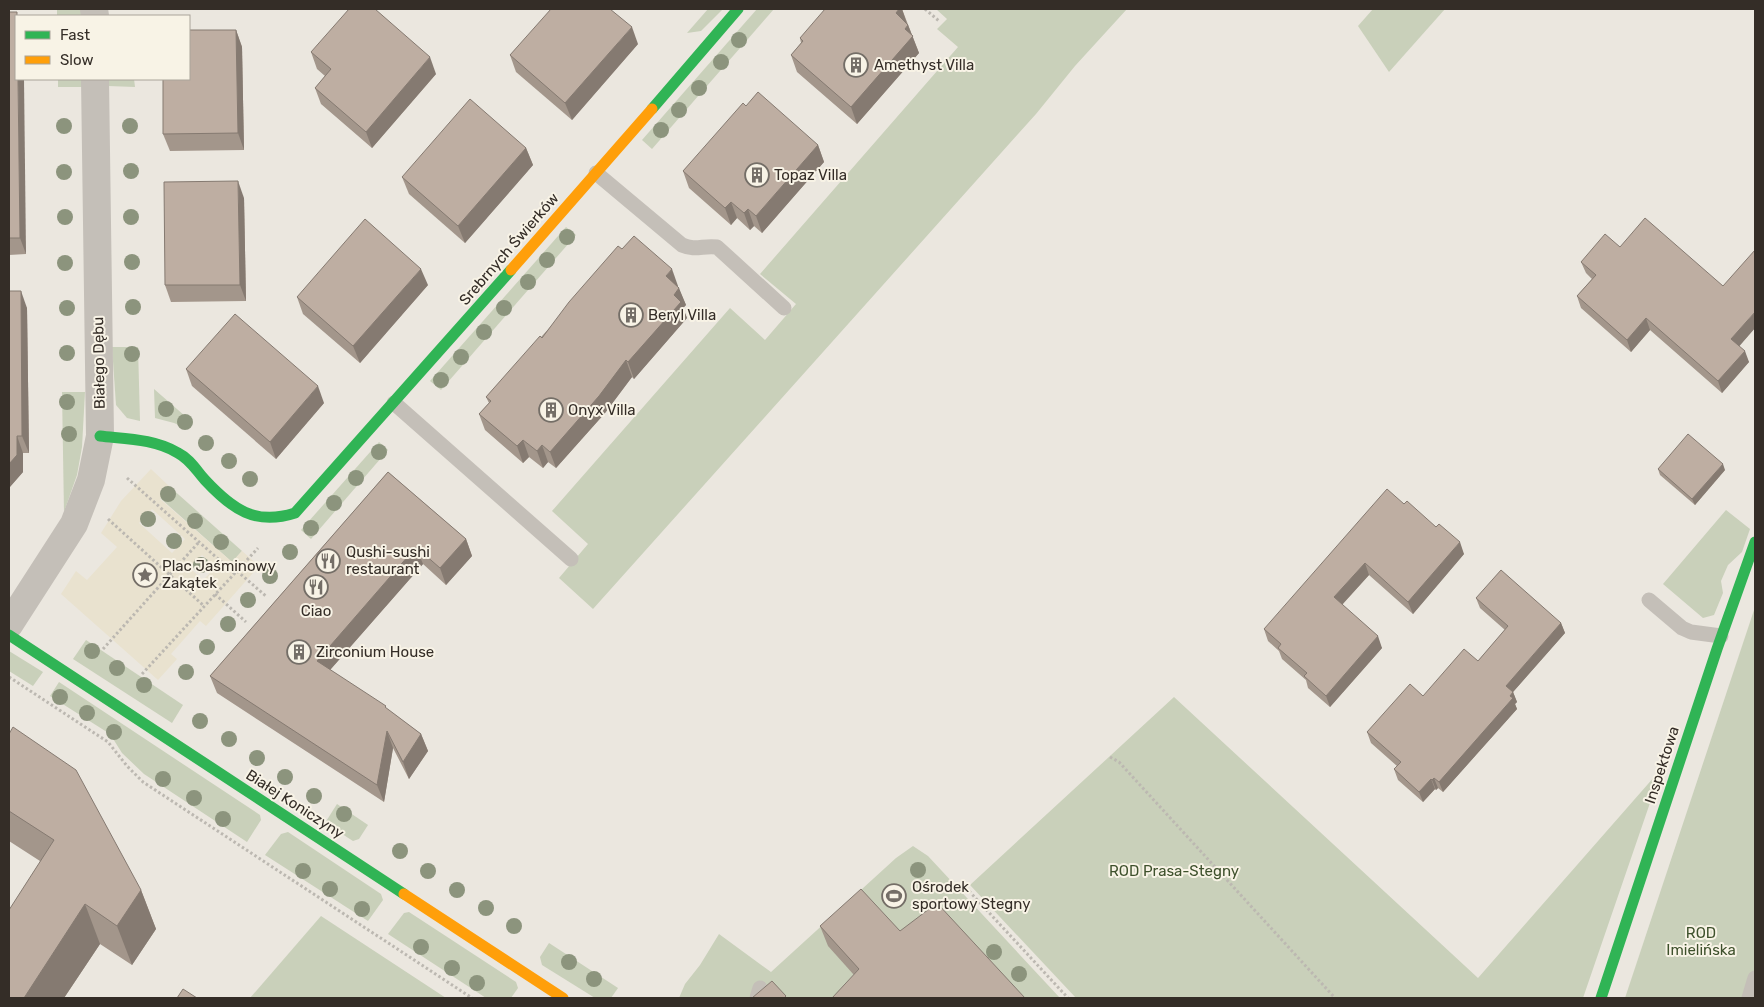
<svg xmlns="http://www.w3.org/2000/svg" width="1764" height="1007" font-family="Rubik,sans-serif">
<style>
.green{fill:#c9d0ba}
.plaza{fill:#e9e2cf;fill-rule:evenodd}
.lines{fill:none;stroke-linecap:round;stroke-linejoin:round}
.path{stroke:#bcb8b1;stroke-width:3;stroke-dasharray:2.5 2.5;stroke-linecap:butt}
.lane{stroke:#c4bfb8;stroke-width:15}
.street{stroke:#c4bfb8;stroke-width:28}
.fast{stroke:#30b455;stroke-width:11}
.slow{stroke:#ff9f0a;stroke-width:11}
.tree{fill:#8c947d}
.wall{fill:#a3968b}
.shaded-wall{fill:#857a71}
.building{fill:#beaea2;stroke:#857a71}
.labels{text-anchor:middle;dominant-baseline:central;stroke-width:4;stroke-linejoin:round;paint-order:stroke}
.poi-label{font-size:15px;fill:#342d27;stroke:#f8f3e6;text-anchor:start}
.street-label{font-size:15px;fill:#342d27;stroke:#f8f3e6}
.park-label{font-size:15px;fill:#3e512c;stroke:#f8f3e6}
</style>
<rect width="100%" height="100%" fill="#ebe7df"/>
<g class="green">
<rect x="57" y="9" width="24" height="7"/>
<path d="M708,9h15l-22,22 -14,2z"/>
<path d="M757,9h17l-122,140 -10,-9z"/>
<path d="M936,9h191l-52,57 -39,48 -443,495 -34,-31 29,-34 -36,-33 178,-203 35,32 31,-36 -36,-30 198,-227 -21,-18 10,-10z"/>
<path d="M1373,9h72l-56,63 -31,-46z"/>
<rect x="58" y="79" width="25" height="8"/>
<path d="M107,79h27l1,8 -27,-1z"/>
<path d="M566,227l10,8 -135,155 -11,-9z"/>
<path d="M112,347h26l2,74 -13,-3 -11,-13z"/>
<path d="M154,389l39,34 -5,6 -14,-6 -19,-5z"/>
<path d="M62,392h23l-3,55 -5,28 -13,37z"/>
<path d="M379,442l9,8 -77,89 -10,-9z"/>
<path d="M170,487l72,64 -10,11 -72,-64z"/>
<path d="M1726,510l24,19 -8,23 -14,13 -7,16 2,12 -9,22 -11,3 -40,-34z"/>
<path d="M1755,607v391h-130z"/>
<path d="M86,640l97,65 -11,18 -99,-64z"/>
<path d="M9,651l34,21 -10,14 -24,-15z"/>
<path d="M59,682l201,133 1,5 -14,22 -103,-68 -22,-21 -12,-19 -60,-38z"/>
<path d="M1174,697l304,281 184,-210 -79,230h-507l-106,-113z"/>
<path d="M337,804l31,21 -9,14 -6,2 -28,-18z"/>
<path d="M288,832l93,62 2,6 -15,21 -103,-66 16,-21z"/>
<path d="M913,846l15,10 132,142h-381l6,-14 15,-19 19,-31 52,38 125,-114z"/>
<path d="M409,912l107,70 2,6 -7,10h-25l-98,-64 16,-21z"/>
<path d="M321,916l125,82h-196z"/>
<path d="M549,943l69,45 -7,10h-16l-53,-33 -2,-8z"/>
</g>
<path class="plaza" d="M151,469l19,18 -10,12 72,63 10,-11 17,15 -53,60 -6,-5 -29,33 6,5 -19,21 -97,-86 15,-23 11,9 30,-33 -16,-14 20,-32zM152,509l33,30 -13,14 -33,-30zM202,555l14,12 -13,13 -13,-12z"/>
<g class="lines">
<g class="path">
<path d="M925,9l14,12"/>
<path d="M127,478l107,95"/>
<path d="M108,519l96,87"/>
<path d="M237,571l30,26"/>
<path d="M215,594l31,28"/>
<path d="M103,649l96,-107"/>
<path d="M142,674l116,-126"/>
<path d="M9,677l99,65 19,24 16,16 329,216"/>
<path d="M1110,757l9,5 216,236"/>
<path d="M969,891l99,107"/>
</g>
<g class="lane">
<path d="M596,173l86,72c14,6 21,0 35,2l67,61"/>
<path d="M394,403l177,156"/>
<path d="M1649,600l33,28 9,4 30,4"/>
<path d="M757,998l3,-10"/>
<path d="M1749,998l6,-20"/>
</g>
<g class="street">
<path d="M94,9l1,7"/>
<path d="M9,625l65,-101 17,-44 9,-44 -5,-357"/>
</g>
<g class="fast">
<path d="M652,109l86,-100"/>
<path d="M100,436c26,3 55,3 78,17 12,6 18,17 27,27 27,29 50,46 90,33l216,-243"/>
<path d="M9,635l395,259"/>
<path d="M1601,998l116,-349 38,-107"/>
</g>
<g class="slow">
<path d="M511,270l141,-161"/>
<path d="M404,894l159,104"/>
</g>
</g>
<g class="tree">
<circle cx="739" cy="40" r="8"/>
<circle cx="721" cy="62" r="8"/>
<circle cx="699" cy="88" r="8"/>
<circle cx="679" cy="110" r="8"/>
<circle cx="64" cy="126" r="8"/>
<circle cx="130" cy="126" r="8"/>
<circle cx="661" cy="130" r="8"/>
<circle cx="131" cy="171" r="8"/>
<circle cx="64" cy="172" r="8"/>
<circle cx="65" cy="217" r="8"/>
<circle cx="131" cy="217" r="8"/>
<circle cx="567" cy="237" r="8"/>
<circle cx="547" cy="260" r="8"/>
<circle cx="132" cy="262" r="8"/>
<circle cx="65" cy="263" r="8"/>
<circle cx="528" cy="282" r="8"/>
<circle cx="133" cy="307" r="8"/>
<circle cx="67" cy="308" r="8"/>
<circle cx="504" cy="308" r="8"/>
<circle cx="484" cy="332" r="8"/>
<circle cx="67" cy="353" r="8"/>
<circle cx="132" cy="354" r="8"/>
<circle cx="461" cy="357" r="8"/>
<circle cx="441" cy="380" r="8"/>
<circle cx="67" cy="402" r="8"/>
<circle cx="166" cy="409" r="8"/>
<circle cx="185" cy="422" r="8"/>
<circle cx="69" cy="434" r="8"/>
<circle cx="206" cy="443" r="8"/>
<circle cx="379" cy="452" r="8"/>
<circle cx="229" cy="461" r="8"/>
<circle cx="356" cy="478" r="8"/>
<circle cx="250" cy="479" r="8"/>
<circle cx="168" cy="494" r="8"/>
<circle cx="334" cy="503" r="8"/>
<circle cx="148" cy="519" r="8"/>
<circle cx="195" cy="521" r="8"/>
<circle cx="311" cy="528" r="8"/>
<circle cx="174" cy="541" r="8"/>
<circle cx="221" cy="542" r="8"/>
<circle cx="290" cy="552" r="8"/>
<circle cx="201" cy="565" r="8"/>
<circle cx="270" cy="576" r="8"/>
<circle cx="248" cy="600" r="8"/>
<circle cx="228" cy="624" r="8"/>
<circle cx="207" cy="647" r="8"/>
<circle cx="92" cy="651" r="8"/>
<circle cx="117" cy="668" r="8"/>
<circle cx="186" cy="672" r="8"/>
<circle cx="144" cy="685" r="8"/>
<circle cx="60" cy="697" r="8"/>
<circle cx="87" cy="713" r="8"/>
<circle cx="200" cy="721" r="8"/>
<circle cx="114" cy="732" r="8"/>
<circle cx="229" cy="739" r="8"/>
<circle cx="257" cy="758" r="8"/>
<circle cx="285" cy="777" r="8"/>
<circle cx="163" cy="779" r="8"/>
<circle cx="314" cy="796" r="8"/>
<circle cx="194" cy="798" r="8"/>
<circle cx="344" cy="814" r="8"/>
<circle cx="223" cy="819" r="8"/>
<circle cx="400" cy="851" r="8"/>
<circle cx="918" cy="870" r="8"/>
<circle cx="303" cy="871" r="8"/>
<circle cx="428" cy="871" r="8"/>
<circle cx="330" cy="889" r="8"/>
<circle cx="457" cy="890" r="8"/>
<circle cx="486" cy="908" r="8"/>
<circle cx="362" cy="909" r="8"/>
<circle cx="514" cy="926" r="8"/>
<circle cx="421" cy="947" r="8"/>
<circle cx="994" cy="952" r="8"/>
<circle cx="569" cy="962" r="8"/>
<circle cx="452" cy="968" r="8"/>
<circle cx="1019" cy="974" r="8"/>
<circle cx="594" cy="979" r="8"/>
<circle cx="477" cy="983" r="8"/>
</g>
<g class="wall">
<path d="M902,9l17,44 -62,71 -60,-52 -6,-17 10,-12 -1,-5z"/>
<path d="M9,12l17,242 -17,1z"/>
<path d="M236,30l6,17 2,103 -74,1 -7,-17z"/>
<path d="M638,44l-66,76 -56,-48 -6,-17z"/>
<path d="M311,52l125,22 -64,74 -51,-44 -6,-16 10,-12 -8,-7z"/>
<path d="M746,106l72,39 6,17 -62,71 -8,-7 -4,4 -13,-12 -6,7 -42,-37 -6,-17z"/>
<path d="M526,148l7,17 -68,78 -56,-49 -7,-17z"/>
<path d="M244,198l2,103 -75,1 -6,-17z"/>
<path d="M1620,247l103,39 32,42 -16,18 10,16 -27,31 -72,-63 -19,22 -50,-44 -4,-12 15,-17 -6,-6 -5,-11z"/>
<path d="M622,249l56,37v1l8,18 -3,3 4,10 -53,61 -2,-2 -27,36 -49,55 -8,-6 -5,6 -14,-11 -6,6 -38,-33 -6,-16 10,-11 -3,-6z"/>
<path d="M428,285l-68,78 -57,-49 -6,-17z"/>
<path d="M9,291l18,17 2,145h-6v19l-14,16z"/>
<path d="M186,369l138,34 -48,56 -84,-73z"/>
<path d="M1658,469l67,1 -30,35 -35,-30z"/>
<path d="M388,472l78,67 6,17 -26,29 -23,-21 -93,106 57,39 34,25 7,17 -19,28 -16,-31 -9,54 -167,-109 -7,-17z"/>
<path d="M1404,504l60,50 -51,60 -44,-39 -27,30 40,43 -52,59 -22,-19 -2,-8 -24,-21 -3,-8 -11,-10 -4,-12z"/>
<path d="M1476,598l85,25 4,10 -52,59 4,10 -2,2 2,5 -74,83 -5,-4 -2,2 -1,-1 -12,13 -25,-22 -4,-11 3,-3 -26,-23 -4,-11 111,-71 27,-31 -25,-22z"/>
<path d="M9,734l132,156 15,39 -24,36 -32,-21 -36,54h-55l31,-137 -31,-20z"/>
<path d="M820,926l80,5 -46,44 -26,-29z"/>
</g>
<g class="shaded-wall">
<path d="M899,9h3l5,15 -11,-11z"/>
<path d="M908,25l11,28 -62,71 -6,-17 54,-78z"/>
<path d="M632,27l6,17 -66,76 -7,-17z"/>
<path d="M236,30l6,17 2,103 -6,-17z"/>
<path d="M430,57l6,17 -64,74 -6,-16z"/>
<path d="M18,79h6l2,175 -6,-16z"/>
<path d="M818,145l6,17 -62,71 -6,-17z"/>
<path d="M526,148l7,17 -68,78 -7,-17z"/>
<path d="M238,181l6,17 2,103 -6,-16z"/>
<path d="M731,202l6,16 -6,7 -6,-17z"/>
<path d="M748,209l6,17 -4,4 -6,-17z"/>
<path d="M421,269l7,16 -68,78 -7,-17z"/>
<path d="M672,269l6,17 -6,7 -6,-17z"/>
<path d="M679,288l7,17 -3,3 4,10 -53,61 -6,-17 46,-67z"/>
<path d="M21,291l6,17 2,145 -7,-17z"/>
<path d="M1755,312v16l-19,22 -5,-11z"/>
<path d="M1646,318l4,12 -19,22 -4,-12z"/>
<path d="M1745,351l4,11 -27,31 -4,-12z"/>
<path d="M626,360l6,17 -27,36 -49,55 -6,-16z"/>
<path d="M318,386l6,17 -48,56 -6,-17z"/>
<path d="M17,436l6,17v19l-14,16v-24z"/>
<path d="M523,440l6,17 -6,6 -6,-17z"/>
<path d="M542,445l6,17 -5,6 -6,-17z"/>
<path d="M1723,464l2,6 -30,35 -3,-6z"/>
<path d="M466,539l6,17 -26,29 -6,-17z"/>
<path d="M1460,542l4,12 -51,60 -5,-12z"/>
<path d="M416,547l7,17 -100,114 -6,-17z"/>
<path d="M1365,563l4,12 -31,34 -4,-12z"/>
<path d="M1561,623l4,10 -52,59 4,10 -2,2 2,5 -74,83 -4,-10 67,-96z"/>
<path d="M1378,636l4,12 -52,59 -4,-11z"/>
<path d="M387,731l6,17 -9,54 -7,-17z"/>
<path d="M421,734l7,17 -19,28 -6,-17z"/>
<path d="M1434,778l4,10 -2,2 -4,-10z"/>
<path d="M1431,779l4,10 -12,13 -4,-10z"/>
<path d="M141,890l15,39 -24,36 -15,-39z"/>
<path d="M85,904l15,40 -36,54h-40z"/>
</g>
<g class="building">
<path d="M349,9h26l55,48 -64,75 -51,-44 16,-19 -20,-17z"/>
<path d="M551,9h59l22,18 -67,76 -55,-48z"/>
<path d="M825,9h74l-3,4 12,12 -3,4 8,7 -62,71 -60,-52 12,-14 -3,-3z"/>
<path d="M9,12h8l-1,67h2l2,159h-11z"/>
<path d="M189,30h47l2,103 -75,1v-55h26z"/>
<path d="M758,92l60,53 -62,71 -8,-7 -4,4 -13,-11 -6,6 -42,-37 60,-68 3,3z"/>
<path d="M470,99l56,49 -68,78 -56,-49z"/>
<path d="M238,181l2,104h-75l-1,-103z"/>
<path d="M1645,218l78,68 32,-36v62l-24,27 14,12 -27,30 -72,-63 -19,22 -50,-44 19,-21 -15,-13 24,-28 15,13z"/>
<path d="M365,219l56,50 -68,77 -56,-49z"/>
<path d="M634,236l38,33 -6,7 13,12 -5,7 7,7 -53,60 -2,-2 -27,36 -49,56 -8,-7 -5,6 -14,-11 -6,6 -38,-32 12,-13 -5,-4 54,-61 2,2 27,-36 49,-56 4,3z"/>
<path d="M9,291h12l1,145h-5v19l-8,9z"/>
<path d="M235,314l83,72 -48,56 -84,-73z"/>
<path d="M1688,434l35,30 -31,35 -34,-30z"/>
<path d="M388,472l78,67 -26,29 -24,-21 -99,114 69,45 -1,1 36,27 -18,28 -16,-31 -10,54 -167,-109z"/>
<path d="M1387,489l17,15 3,-3 29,26 3,-3 21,18 -52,60 -43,-39 -31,34 44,39 -52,60 -22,-20 3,-3 -29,-25 3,-4 -17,-15z"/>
<path d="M1501,570l60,53 -55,63 7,6 -3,4 3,2 -74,84 -5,-4 -2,2 -1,-1 -12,13 -25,-23 7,-7 -34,-30 43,-48 13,12 41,-47 14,12 30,-35 -32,-28z"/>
<path d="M13,727l63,43 65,120 -24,36 -32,-22 -61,94h-15v-88l45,-70 -45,-29v-77z"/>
<path d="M861,889l39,42 37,-28 88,95h-193l27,-29 -39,-43z"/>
<path d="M772,981l14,15 -2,2h-32z"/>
<path d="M183,989l14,9h-20z"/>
</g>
<defs>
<g id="building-ring" transform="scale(1.25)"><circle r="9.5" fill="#f8f3e6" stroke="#746e67" stroke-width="1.5"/><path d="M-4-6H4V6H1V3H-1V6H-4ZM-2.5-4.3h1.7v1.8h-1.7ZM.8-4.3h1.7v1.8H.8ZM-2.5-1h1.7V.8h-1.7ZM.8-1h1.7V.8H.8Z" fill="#746e67"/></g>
<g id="restaurant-ring" transform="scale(1.25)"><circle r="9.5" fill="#f8f3e6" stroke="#746e67" stroke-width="1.5"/><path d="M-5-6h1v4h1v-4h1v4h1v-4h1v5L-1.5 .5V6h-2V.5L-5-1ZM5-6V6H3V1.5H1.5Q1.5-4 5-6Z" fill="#746e67"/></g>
<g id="sight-ring" transform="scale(1.25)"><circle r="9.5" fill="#f8f3e6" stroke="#746e67" stroke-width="1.5"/><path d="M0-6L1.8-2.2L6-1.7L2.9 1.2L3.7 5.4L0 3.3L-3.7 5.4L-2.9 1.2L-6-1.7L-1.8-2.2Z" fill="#746e67"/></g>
<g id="stadium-ring" transform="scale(1.25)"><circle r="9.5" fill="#f8f3e6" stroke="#746e67" stroke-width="1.5"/><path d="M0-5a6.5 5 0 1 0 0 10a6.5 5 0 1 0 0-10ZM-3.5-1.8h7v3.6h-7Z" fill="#746e67"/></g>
</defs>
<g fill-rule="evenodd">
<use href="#building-ring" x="856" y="65"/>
<use href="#building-ring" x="757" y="175"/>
<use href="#building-ring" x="631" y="315"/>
<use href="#building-ring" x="551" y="410"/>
<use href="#restaurant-ring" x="328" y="561"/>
<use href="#sight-ring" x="145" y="575"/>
<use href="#restaurant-ring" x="316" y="587"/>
<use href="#building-ring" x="299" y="652"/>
<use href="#stadium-ring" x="894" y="896"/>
</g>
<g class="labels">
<g class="poi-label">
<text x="874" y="65">Amethyst Villa</text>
<text x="774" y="175">Topaz Villa</text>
<text x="648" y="315">Beryl Villa</text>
<text x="568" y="410">Onyx Villa</text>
<text x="346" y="552">Qushi-sushi<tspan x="346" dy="17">restaurant</tspan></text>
<text x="162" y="566">Plac Jaśminowy<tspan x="162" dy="17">Zakątek</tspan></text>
<text x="316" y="611" text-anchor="middle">Ciao</text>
<text x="316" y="652">Zirconium House</text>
<text x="912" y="887">Ośrodek<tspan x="912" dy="17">sportowy Stegny</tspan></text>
</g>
<g class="street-label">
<text transform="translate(509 249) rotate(-49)">Srebrnych Świerków</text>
<text transform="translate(99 363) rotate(-91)">Białego Dębu</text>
<text transform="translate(1662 765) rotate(-72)">Inspektowa</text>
<text transform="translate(295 804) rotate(33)">Białej Koniczyny</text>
</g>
<g class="park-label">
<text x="1174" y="871">ROD Prasa-Stegny</text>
<text x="1701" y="933">ROD<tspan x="1701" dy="17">Imielińska</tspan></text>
</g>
</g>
<rect width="1764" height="1007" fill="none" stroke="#342d27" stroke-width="20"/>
<rect x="15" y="15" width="175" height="65" fill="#f8f3e6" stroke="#aaa49a"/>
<rect x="25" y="31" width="25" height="8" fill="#30b455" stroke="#aaa49a"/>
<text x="60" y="40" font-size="15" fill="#342d27">Fast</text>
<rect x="25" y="56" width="25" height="8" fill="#ff9f0a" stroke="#aaa49a"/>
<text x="60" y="65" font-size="15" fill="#342d27">Slow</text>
</svg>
